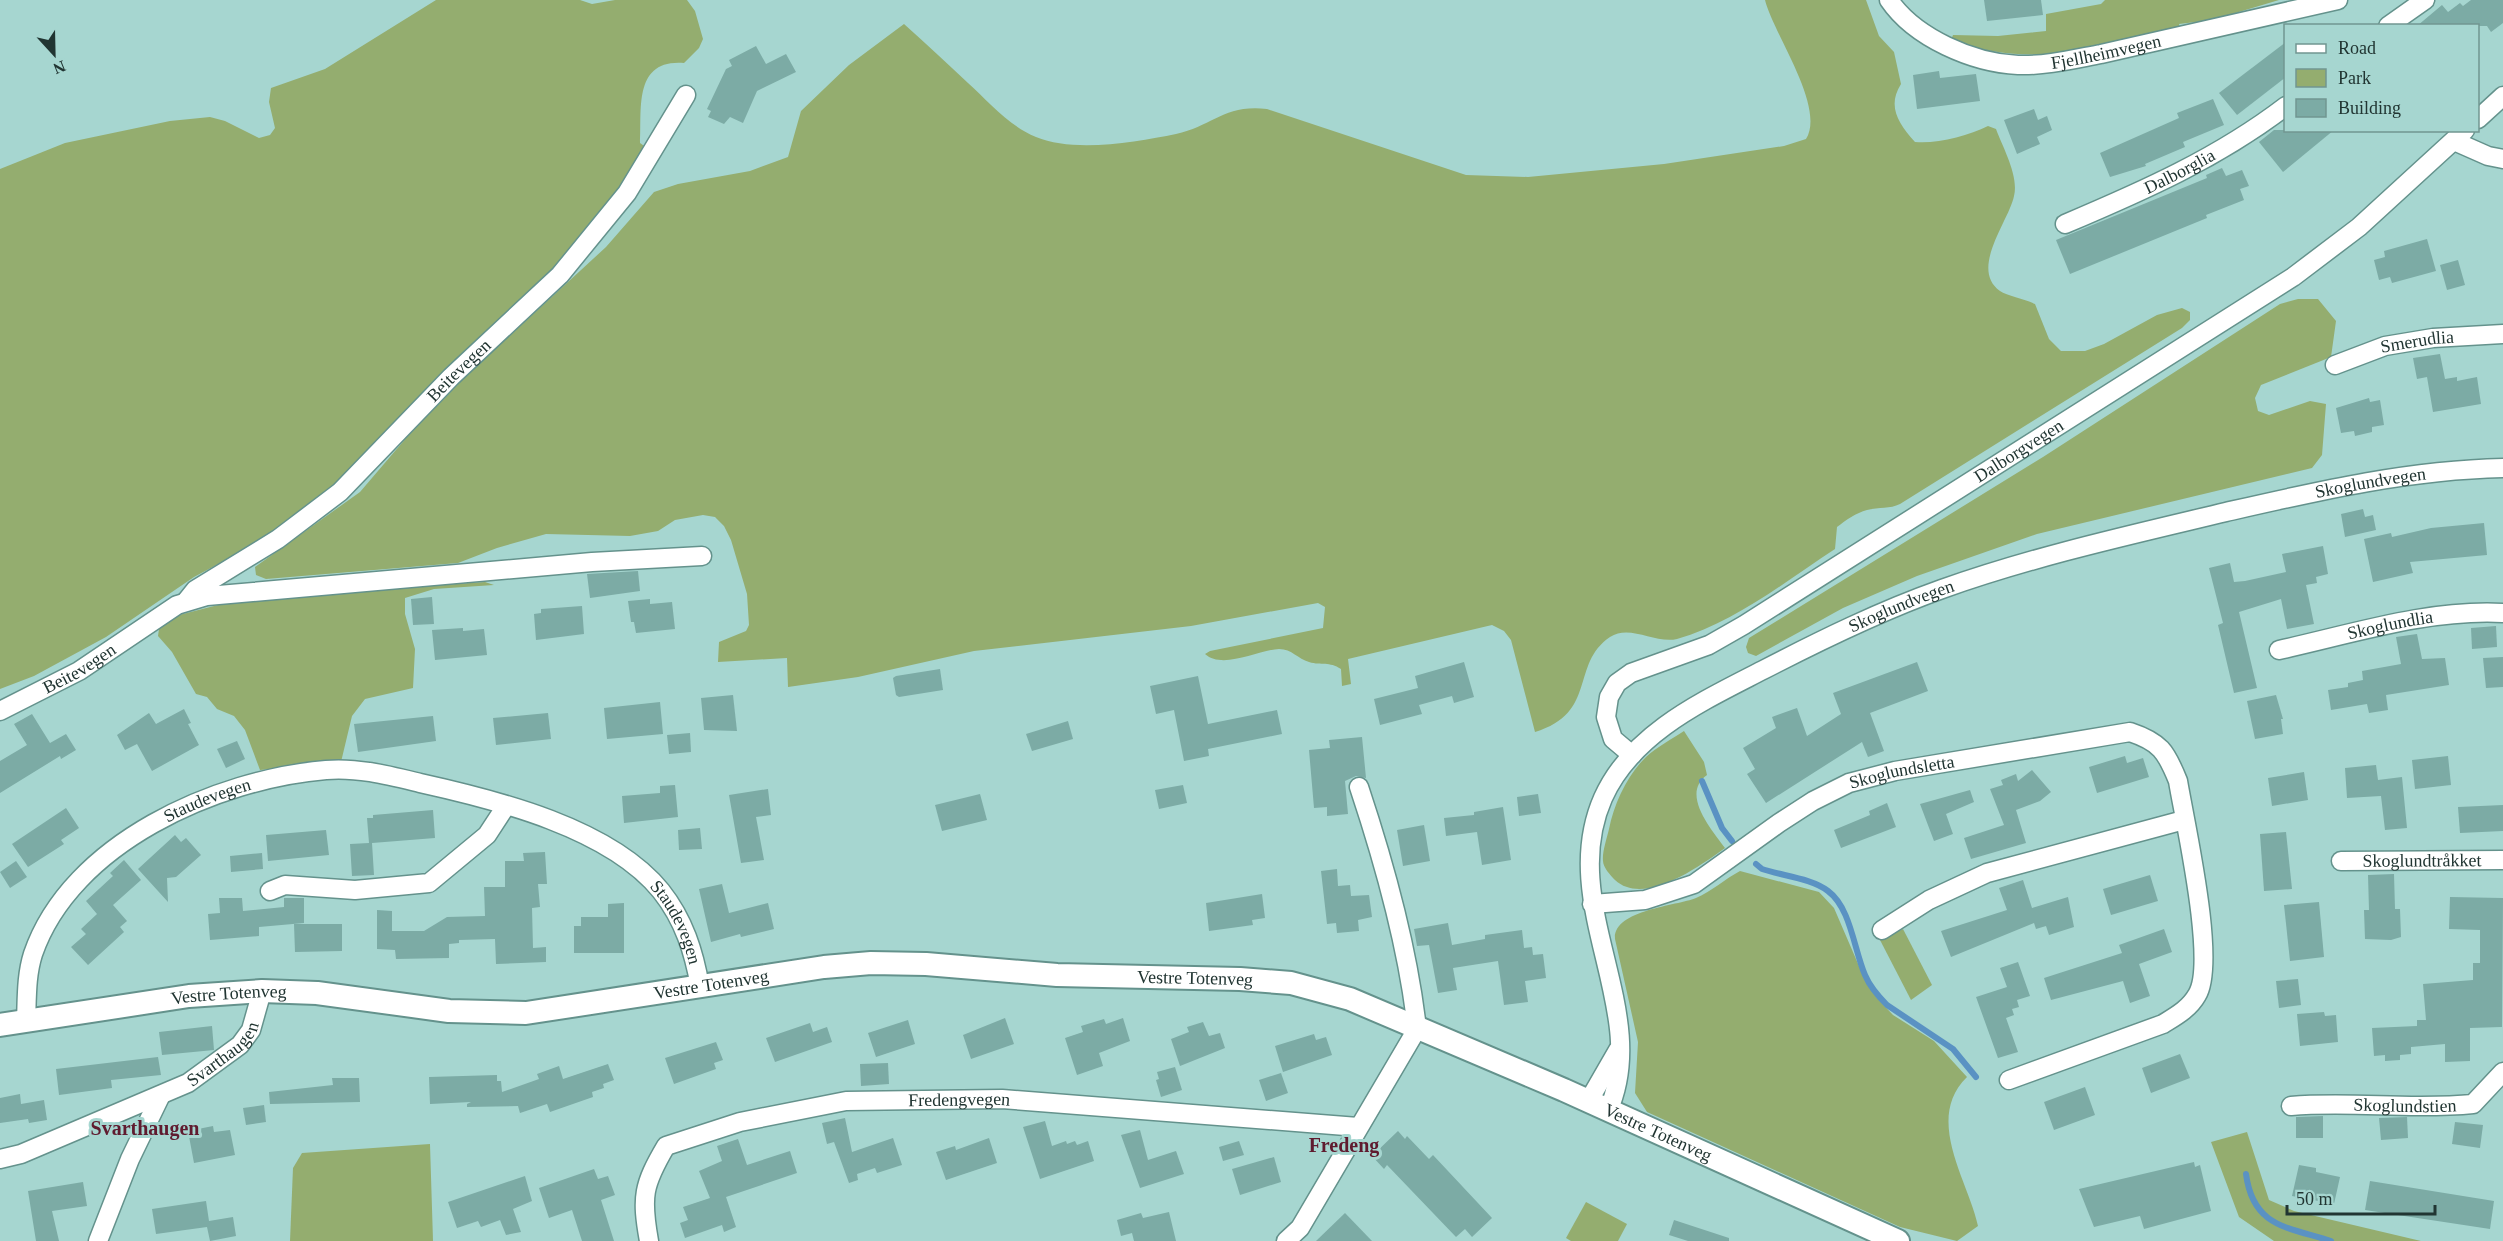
<svg xmlns="http://www.w3.org/2000/svg" width="2503" height="1241" font-family="'Times New Roman',serif">
<style>
.green{fill:#94ad6f}
.lines{fill:none;stroke-linecap:round;stroke-linejoin:round}
.stream{stroke:#5a92c3;stroke-width:6}
.building{fill:#7caba5}
.minor-casing{stroke:#64928c;stroke-width:21}
.tertiary-casing{stroke:#64928c;stroke-width:26}
.minor{stroke:#fff;stroke-width:18}
.tertiary{stroke:#fff;stroke-width:22}
.labels{text-anchor:middle;dominant-baseline:central;stroke-width:6;stroke-linejoin:round;paint-order:stroke}
.street-label{font-size:18px;fill:#213532;stroke:#a6d6d0}
.neighbourhood-label{font-size:20px;font-weight:bold;fill:#5f1b2f;stroke:#a6d6d0}
</style>
<rect width="100%" height="100%" fill="#a6d6d0"/>
<g class="green">
<path d="M436,0h144l12,4 23,-4h72l8,11 8,28 -4,9 -15,15c-51,-4 -42,46 -44,80l7,5 -73,104 -245,239 -79,56 -56,30 -88,60 -72,39 -34,13v-520l65,-26 105,-22 40,-4 15,4 34,17 11,-3 5,-7 -6,-26 2,-14 54,-19z"/>
<path d="M1765,0h101l13,36 15,16 7,32c-14,22 -3,39 14,58 22,2 53,-6 73,-16l8,3c7,19 23,47 18,67 -5,25 -45,73 -14,95 7,5 25,8 35,13l14,35 12,12h24l19,-7 53,-29 25,-7 8,4v8l-8,8 -282,176c-10,5 -21,3 -33,6 -11,3 -21,10 -30,17l-2,22c-49,32 -101,74 -158,90 -22,5 -47,-15 -67,-2 -40,27 -12,76 -75,95l-24,-92 -7,-9 -12,-6 -144,34 3,25 -9,2 -1,-17c-12,-8 -19,-3 -32,-7 -11,-3 -17,-13 -30,-13 -21,1 -56,21 -74,5l5,-3 113,-23 2,-21 -7,-4 -127,23 -217,25 -116,26 -70,10 -1,-29 -69,4 1,-20 27,-11 3,-6 -2,-31 -16,-54 -7,-14 -9,-9 -12,-2 -28,5 -17,11 -28,5 -84,-2 -49,14 -39,15 -192,16 -10,-4 -1,-8 105,-75 47,-55 61,-63 138,-127 48,-55 24,-8 72,-13 38,-14 13,-46 48,-46 55,-41c22,20 43,39 64,59 21,19 41,43 68,54 38,16 101,5 140,-3 37,-8 48,-30 91,-25l199,66 62,2 136,-13 120,-18 22,-7c20,-32 -33,-106 -41,-139z"/>
<path d="M2105,0h174l-67,20 -33,4 1,4c-82,19 -145,42 -229,12l2,-5 45,1 48,-5v-17l55,-10z"/>
<path d="M2298,299h20l18,22 -5,36 -70,28 -6,13 3,13 11,4 41,-14 16,3 -4,51 -10,13 -275,66 -120,42 -74,32 -87,48 -8,-3 -2,-6 3,-9 294,-181 237,-153z"/>
<path d="M485,582l9,3 -60,4 -29,9v16l10,35 -2,39 -48,11 -13,17 -11,46 -81,8 -15,-40 -11,-14 -17,-7 -10,-12 -11,-3 -24,-42 -14,-16 1,-7 20,-14 39,-10 61,-9z"/>
<path d="M1684,731l20,31 3,13c-27,19 5,55 18,73 -25,18 -81,59 -110,32 -5,-5 -12,-13 -12,-19 -1,-9 4,-23 6,-32 5,-25 18,-54 37,-72 11,-10 26,-18 38,-26z"/>
<path d="M1740,871l79,21 15,16 28,65 15,25 16,17 41,26 33,36c-43,42 1,103 11,149l-21,15 -57,-14 -253,-115 -12,-19 3,-51 -23,-103c-2,-29 61,-33 81,-41 16,-7 29,-19 44,-27z"/>
<path d="M1903,929l29,56 -21,15 -31,-60z"/>
<path d="M2247,1132l22,68 25,11 127,30h-147l-35,-24 -28,-75z"/>
<path d="M430,1144l3,97h-143l3,-73 9,-15z"/>
<path d="M1586,1202l41,22 -9,17h-47l-5,-3z"/>
</g>
<g class="lines">
<g class="stream">
<path d="M1702,781l20,47 10,13"/>
<path d="M1756,864l6,5c20,7 49,9 66,22 23,17 26,59 37,84 5,12 13,21 22,30l66,44 23,28"/>
<path d="M2246,1174c7,53 41,53 85,67"/>
</g>
</g>
<g class="building">
<path d="M1984,0h57l2,15 -56,6z"/>
<path d="M2471,0h32v23l-12,9 -4,-6h-70l25,-21 6,7 12,-9 3,3z"/>
<path d="M2286,42v35l-49,38 -18,-22z"/>
<path d="M756,46l10,18 20,-10 10,18 -39,19 -14,32 -13,-6 -6,7 -16,-7 3,-6 -4,-2 19,-40 6,-3 -3,-6z"/>
<path d="M1939,71l1,7 36,-4 4,27 -63,8 -4,-34z"/>
<path d="M2213,99l11,26 -41,17 2,5 -40,17 1,2 -36,11 -10,-24 79,-35 -2,-5z"/>
<path d="M2034,109l4,11 9,-4 5,14 -15,7 3,7 -23,10 -13,-34z"/>
<path d="M2274,130h60l-51,42 -24,-30z"/>
<path d="M2222,168l4,8 16,-6 7,16 -9,3 4,11 -38,15 1,3 -137,56 -14,-34 151,-62 -1,-3z"/>
<path d="M2427,239l9,32 -44,12 -2,-6 -11,3 -5,-20 11,-3 -1,-6z"/>
<path d="M2458,260l7,25 -18,5 -7,-25z"/>
<path d="M2440,354l5,25 12,-2v4l20,-4 4,27 -48,8 -6,-35 -10,2 -4,-21z"/>
<path d="M2369,398l1,4 10,-2 4,25 -12,2v5l-17,4 -1,-5 -13,2 -5,-25z"/>
<path d="M2363,509l2,8 8,-2 3,15 -31,7 -4,-23z"/>
<path d="M2484,523l3,32 -77,7 3,11 -40,9 -9,-43 27,-6 1,4 39,-9z"/>
<path d="M2323,546l5,28 -12,3 1,6 -11,2 8,39 -27,5 -6,-30 -42,13 18,76 -23,5 -16,-68 5,-2 -14,-55 21,-5 4,19 11,-1 41,-9 -4,-18z"/>
<path d="M638,571l2,20 -50,7 -3,-24z"/>
<path d="M432,597l2,27 -21,1 -2,-26z"/>
<path d="M650,599v5l22,-2 3,27 -39,4 -2,-11h-3l-3,-21z"/>
<path d="M582,606l2,28 -48,6 -2,-26 7,-1v-4z"/>
<path d="M2496,626l1,21 -25,2 -1,-21z"/>
<path d="M463,628v3l21,-2 3,26 -52,5 -3,-30z"/>
<path d="M2417,634l5,25 23,-1 4,27 -63,10 2,15 -19,3 -2,-9 -36,6 -3,-20 20,-3v-4l15,-3 -1,-9 39,-7 -5,-27z"/>
<path d="M2503,657v30l-17,1 -3,-30z"/>
<path d="M1464,662l10,35 -20,6 -2,-7 -33,9 3,9 -42,11 -6,-26 44,-11 -3,-12z"/>
<path d="M1917,662l11,29 -58,22 14,38 -16,6 -6,-15 -96,61 -19,-29 8,-5 -12,-21 33,-20 -4,-11 25,-9 10,28 34,-22 -8,-21z"/>
<path d="M940,669l3,21 -44,7 -3,-2 -3,-17 3,-2z"/>
<path d="M1198,676l10,48 69,-14 5,24 -74,15 1,7 -25,5 -10,-51 -18,4 -6,-28z"/>
<path d="M733,695l4,36 -33,-1 -3,-32z"/>
<path d="M2276,695l7,24h-2l2,15 -28,5 -8,-38z"/>
<path d="M660,702l3,32 -56,5 -3,-31z"/>
<path d="M184,709l7,14 -3,1 11,21 -47,26 -15,-27 -12,6 -8,-15 32,-22 7,11z"/>
<path d="M548,713l3,26 -55,6 -3,-27z"/>
<path d="M32,714l18,29 16,-9 10,16 -15,9 -1,-3 -60,37v-32l27,-16 -13,-21z"/>
<path d="M433,716l3,25 -78,11 -4,-28z"/>
<path d="M1068,721l5,18 -41,12 -6,-17z"/>
<path d="M690,733l1,19 -22,2 -2,-19z"/>
<path d="M1362,737l4,41 -10,-2 -11,5 3,33 -21,2v-9l-13,1 -5,-58 21,-2 -1,-8z"/>
<path d="M237,741l8,18 -19,9 -9,-19z"/>
<path d="M2125,756l2,7 16,-5 6,19 -52,16 -8,-26z"/>
<path d="M2448,756l3,29 -36,4 -3,-29z"/>
<path d="M2376,765l2,15 24,-3 5,51 -22,2 -4,-34 -34,2 -2,-30z"/>
<path d="M2032,770l19,22 -11,9 -24,9 10,33 -55,16 -7,-21 40,-13 -14,-36 13,-4 -2,-5 15,-6 2,7z"/>
<path d="M2304,772l4,28 -36,6 -4,-28z"/>
<path d="M675,785l3,32 -54,6 -2,-27 38,-3v-7z"/>
<path d="M1183,785l4,18 -28,6 -4,-19z"/>
<path d="M768,789l3,26 -15,2 8,43 -23,3 -12,-68z"/>
<path d="M1970,790l4,12 -28,12 7,20 -19,7 -14,-37z"/>
<path d="M980,794l7,26 -45,11 -7,-26z"/>
<path d="M1538,794l3,19 -22,3 -2,-19z"/>
<path d="M1887,803l9,24 -55,21 -7,-18 36,-15 -1,-4z"/>
<path d="M2503,805v26l-43,2 -2,-26z"/>
<path d="M1503,807l8,53 -29,5 -5,-33 -31,4 -2,-18 30,-3v-3z"/>
<path d="M66,808l13,20 -18,12 3,4 -36,23 -16,-23z"/>
<path d="M433,810l2,28 -63,5 2,32 -22,1 -2,-32 19,-1 -2,-25h6v-3z"/>
<path d="M1424,825l6,36 -27,5 -6,-36z"/>
<path d="M700,828l2,21 -23,1 -1,-20z"/>
<path d="M326,830l3,25 -61,6 -2,-26z"/>
<path d="M2286,832l6,57 -28,2 -4,-57z"/>
<path d="M175,835l6,7 5,-4 15,17 -25,22 -9,1 1,24 -30,-33z"/>
<path d="M545,852l2,32h-9l2,23 -8,1 1,40 13,-1v15l-50,2 -1,-25 -36,1v3l-10,1v14l-53,1 -1,-9 -18,-1v-39l15,1v20h32l23,-14 38,-1 -1,-29h21v-26h19l-1,-8z"/>
<path d="M262,853l1,16 -32,3 -1,-16z"/>
<path d="M124,860l17,20 -28,25 14,16 -7,6 4,5 -36,33 -17,-18 15,-13 -5,-5 16,-15 -11,-13 27,-25 -3,-3z"/>
<path d="M16,861l11,16 -17,11 -10,-16z"/>
<path d="M1337,869l1,17 12,-1 1,11 18,-1 3,22 -14,3 1,11 -22,2 -1,-10 -9,1 -6,-53z"/>
<path d="M2394,874l1,35h5l1,28 -10,3 -26,-1 -1,-29h5l-1,-35z"/>
<path d="M2150,875l8,26 -47,14 -8,-26z"/>
<path d="M2023,880l9,28 36,-11 6,30 -25,8 -3,-9 -10,3 -2,-6 -83,34 -10,-26 66,-21 -8,-22z"/>
<path d="M722,884l7,29 39,-10 6,26 -33,8 -1,-3 -29,8 -12,-53z"/>
<path d="M1262,894l3,24 -13,2 1,5 -44,6 -3,-28z"/>
<path d="M2450,897l53,1 -1,129 -32,1v33l-25,1v-18l-34,3v7l-11,1v5l-15,1v-6l-11,1 -2,-28 45,-2v-6h9l-3,-36 50,-4v-17h7v-33l-31,-1z"/>
<path d="M219,898h23l1,13 41,-4v-9h20v25l-45,4v9l-49,4 -2,-26 12,-1z"/>
<path d="M2319,902l5,55 -34,4 -6,-56z"/>
<path d="M624,903v50h-50v-27h7v-9h27v-13z"/>
<path d="M1448,923l4,22 33,-6v-4l37,-5 2,18 8,-1 1,8 10,-1 3,24 -21,3 3,21 -24,3 -6,-44 -45,7 4,22 -19,3 -9,-48 -12,1 -3,-17z"/>
<path d="M294,924h48v27l-47,1z"/>
<path d="M2164,929l8,23 -33,12 11,32 -20,7 -7,-22 -72,19 -7,-22 78,-25 -3,-8z"/>
<path d="M2018,962l12,34 -13,4 2,7 -7,2 2,6 -8,3 12,34 -20,6 -22,-61 31,-10 -7,-19z"/>
<path d="M2298,979l3,26 -22,3 -3,-27z"/>
<path d="M2324,1012l1,4 11,-1 2,27 -38,4 -3,-32z"/>
<path d="M1005,1018l9,26 -43,15 -8,-24z"/>
<path d="M1123,1018l7,23 -31,12 4,13 -26,9 -12,-37 18,-6 -2,-6 23,-7 2,5z"/>
<path d="M908,1020l7,24 -39,13 -8,-24z"/>
<path d="M1203,1022l6,14 11,-3 5,15 -45,18 -9,-27 18,-7 -2,-5z"/>
<path d="M810,1023l3,9 14,-5 5,15 -57,20 -9,-24z"/>
<path d="M212,1026l2,24 -52,5 -3,-23z"/>
<path d="M1314,1034l2,6 10,-3 6,18 -49,17 -8,-26z"/>
<path d="M716,1042l7,18 -9,3 2,6 -42,15 -9,-26z"/>
<path d="M2180,1054l10,24 -39,15 -9,-25z"/>
<path d="M158,1057l3,18 -50,5 1,8 -53,7 -3,-26z"/>
<path d="M888,1063l1,21 -28,2 -1,-22z"/>
<path d="M608,1064l6,16 -11,4 1,4 -12,4 1,5 -43,15 -3,-8 -27,9 -2,-7 -51,1v-3l4,-2 -41,2 -1,-27 68,-2v6h4l1,11 37,-13 -2,-5 22,-8 4,13z"/>
<path d="M1175,1067l7,23 -21,7 -5,-17 3,-1 -2,-7z"/>
<path d="M1281,1073l7,20 -22,8 -7,-21z"/>
<path d="M332,1078h27l1,24 -90,2 -1,-12 64,-7z"/>
<path d="M2085,1087l10,28 -41,15 -10,-28z"/>
<path d="M20,1094l1,10 23,-4 3,20 -18,3 -1,-4 -28,4v-25z"/>
<path d="M264,1105l2,17 -20,3 -3,-17z"/>
<path d="M2323,1116v22h-27v-21z"/>
<path d="M2407,1117l1,21 -27,2 -2,-22z"/>
<path d="M845,1118l7,34 41,-14 9,27 -25,8 -2,-5 -18,6 1,6 -9,3 -15,-41 -7,2 -5,-21z"/>
<path d="M1045,1121l7,25 14,-5 1,3 8,-3 2,4 11,-4 6,20 -54,18 -17,-52z"/>
<path d="M2455,1122l28,3 -3,23 -28,-4z"/>
<path d="M213,1126l1,6 16,-2 5,25 -41,8 -6,-32z"/>
<path d="M1140,1130l8,30 28,-9 8,23 -44,14 -19,-53z"/>
<path d="M1398,1131l7,8 2,-3 22,23 4,-4 59,63 -20,19 -7,-8 -9,8 -69,-72 -3,4 -12,-13z"/>
<path d="M989,1138l8,25 -51,17 -10,-28 19,-6 1,4z"/>
<path d="M738,1139l9,26 43,-14 7,22 -71,24 10,30 -12,5 -2,-7 -37,13 -5,-15 8,-3 -5,-13 27,-9 -11,-27 23,-10 -5,-15z"/>
<path d="M1239,1141l5,14 -21,6 -4,-14z"/>
<path d="M1274,1157l7,25 -41,13 -8,-26z"/>
<path d="M2194,1162l1,5 5,-2 11,46 -67,18 -4,-13 -46,11 -15,-38z"/>
<path d="M2299,1165l17,3v4l24,5 -6,27 -42,-8z"/>
<path d="M594,1169l4,10 10,-3 7,19 -14,5 13,41h-32l-10,-31 -23,8 -10,-30z"/>
<path d="M525,1176l7,25 -19,8 8,23 -15,3 -6,-15 -19,7 -3,-6 -21,7 -9,-26z"/>
<path d="M2370,1181l124,20 -4,28 -125,-19z"/>
<path d="M83,1182l4,24 -35,5 7,30h-23l-8,-50z"/>
<path d="M206,1201l3,20 24,-4 3,19 -26,5 -3,-14 -51,7 -4,-25z"/>
<path d="M1169,1212l7,29h-42l-2,-8 -11,3 -4,-16 24,-7 2,5z"/>
<path d="M1345,1213l27,28h-56z"/>
<path d="M1674,1220l55,18v3h-41l-19,-6z"/>
</g>
<g class="lines">
<g class="minor-casing">
<g id="minor">
<path id="s1" d="M1889,0c26,38 84,63 129,65 28,1 56,-6 83,-11l237,-54"/>
<path d="M2388,26l37,-26"/>
<path d="M2478,119l25,-23"/>
<path d="M2454,141l34,15 15,3"/>
<path id="s2" d="M2065,224c78,-33 153,-66 221,-118"/>
<path id="s3" d="M2335,365l50,-19 48,-8 70,-4"/>
<path id="s4" d="M187,600l8,-10 83,-51 62,-47 111,-115 109,-102 67,-82 59,-98"/>
<path id="s5" d="M2279,650c73,-16 149,-41 224,-37"/>
<path id="s6" d="M0,711l79,-40 98,-66 30,-9 385,-34 110,-6"/>
<path id="s7" d="M1632,755l-19,-16 -7,-22 3,-20 8,-14 14,-10 78,-28 35,-20 549,-348 66,-50 106,-97"/>
<path id="s8" d="M2341,861l162,-1"/>
<path d="M270,891l15,-6 70,5 74,-7 58,-48 19,-29"/>
<path id="s9" d="M1592,904l53,-4 49,-16 85,-61 34,-22 36,-18 46,-12 235,-39c30,10 36,19 48,49 7,42 39,182 19,214 -8,14 -21,21 -34,29l-154,56"/>
<path d="M1882,930l47,-30 58,-27 197,-53"/>
<path id="s10" d="M26,1021c1,-22 0,-45 7,-67 38,-111 184,-175 293,-184 31,-3 65,6 94,13 77,17 190,45 241,108 23,29 33,61 39,96"/>
<path d="M1588,1102l30,-52"/>
<path id="s11" d="M2291,1106c61,-5 121,4 182,-2l30,-32"/>
<path id="s12" d="M1608,1111c45,-100 -52,-207 -5,-313 29,-65 100,-97 160,-128 58,-30 117,-59 179,-81 93,-33 188,-54 284,-77 92,-21 182,-42 277,-44"/>
<path id="s13" d="M0,1159l21,-5 167,-71 52,-38 11,-15 11,-39"/>
<path d="M98,1241l32,-82 30,-62"/>
<path id="s14" d="M649,1241c-8,-44 -6,-56 17,-95l74,-24 106,-21 156,-2 356,28"/>
<path d="M1286,1241l14,-13 117,-199c-9,-82 -32,-164 -58,-242"/>
</g>
</g>
<g class="tertiary-casing">
<g id="tertiary">
<path id="s15" d="M0,1025l189,-29 73,-5 55,2 132,18 77,2 298,-46 47,-4 55,1 131,11 183,4 51,4 59,16 214,91 334,151"/>
</g>
</g>
<use href="#minor" class="minor"/>
<use href="#tertiary" class="tertiary"/>
</g>
<g class="labels">
<g class="street-label">
<text stroke="none"><textPath href="#s1" startOffset="238">Fjellheimvegen</textPath></text>
<text stroke="none"><textPath href="#s2" startOffset="126">Dalborglia</textPath></text>
<text stroke="none"><textPath href="#s3" startOffset="86">Smerudlia</textPath></text>
<text stroke="none"><textPath href="#s4" startOffset="358">Beitevegen</textPath></text>
<text stroke="none"><textPath href="#s7" startOffset="550">Dalborgvegen</textPath></text>
<text stroke="none"><textPath href="#s12" startOffset="1167">Skoglundvegen</textPath></text>
<text stroke="none"><textPath href="#s12" startOffset="681">Skoglundvegen</textPath></text>
<text stroke="none"><textPath href="#s5" startOffset="114">Skoglundlia</textPath></text>
<text stroke="none"><textPath href="#s6" startOffset="90">Beitevegen</textPath></text>
<text stroke="none"><textPath href="#s9" startOffset="344">Skoglundsletta</textPath></text>
<text stroke="none"><textPath href="#s10" startOffset="308">Staudevegen</textPath></text>
<text stroke="none"><textPath href="#s8" startOffset="81">Skoglundtråkket</textPath></text>
<text stroke="none"><textPath href="#s10" startOffset="830">Staudevegen</textPath></text>
<text stroke="none"><textPath href="#s15" startOffset="1203">Vestre Totenveg</textPath></text>
<text stroke="none"><textPath href="#s15" startOffset="717">Vestre Totenveg</textPath></text>
<text stroke="none"><textPath href="#s15" startOffset="231">Vestre Totenveg</textPath></text>
<text stroke="none"><textPath href="#s13" startOffset="249">Svarthaugen</textPath></text>
<text stroke="none"><textPath href="#s14" startOffset="399">Fredengvegen</textPath></text>
<text stroke="none"><textPath href="#s11" startOffset="114">Skoglundstien</textPath></text>
<text stroke="none"><textPath href="#s15" startOffset="1696">Vestre Totenveg</textPath></text>
</g>
<g class="neighbourhood-label">
<text x="145" y="1128">Svarthaugen</text>
<text x="1344" y="1145">Fredeng</text>
</g>
</g>
<rect x="2284" y="24" width="195" height="108" fill="#a6d6d0" stroke="#719691" stroke-width="1.5"/>
<rect x="2296" y="44" width="30" height="9" fill="#ffffff" stroke="#719691" stroke-width="1.5"/>
<text x="2338" y="54" font-size="18" fill="#213532">Road</text>
<rect x="2296" y="69" width="30" height="18" fill="#94ad6f" stroke="#719691" stroke-width="1.5"/>
<text x="2338" y="84" font-size="18" fill="#213532">Park</text>
<rect x="2296" y="99" width="30" height="18" fill="#7caba5" stroke="#719691" stroke-width="1.5"/>
<text x="2338" y="114" font-size="18" fill="#213532">Building</text>
<g transform="translate(54 54) rotate(158)" stroke="#a6d6d0" stroke-width="4.5" paint-order="stroke">
<path d="M0-4.5L10 22L0 15L-10 22Z" fill="#213532"/>
<text y="-9" font-size="16" font-weight="bold" text-anchor="middle" fill="#213532">N</text>
</g>
<path d="M2287 1205v9h148v-9" fill="none" stroke="#213532" stroke-width="3"/>
<text x="2296" y="1205" font-size="18" fill="#213532" stroke="#a6d6d0" stroke-width="4.5" paint-order="stroke">50 m</text>
</svg>
